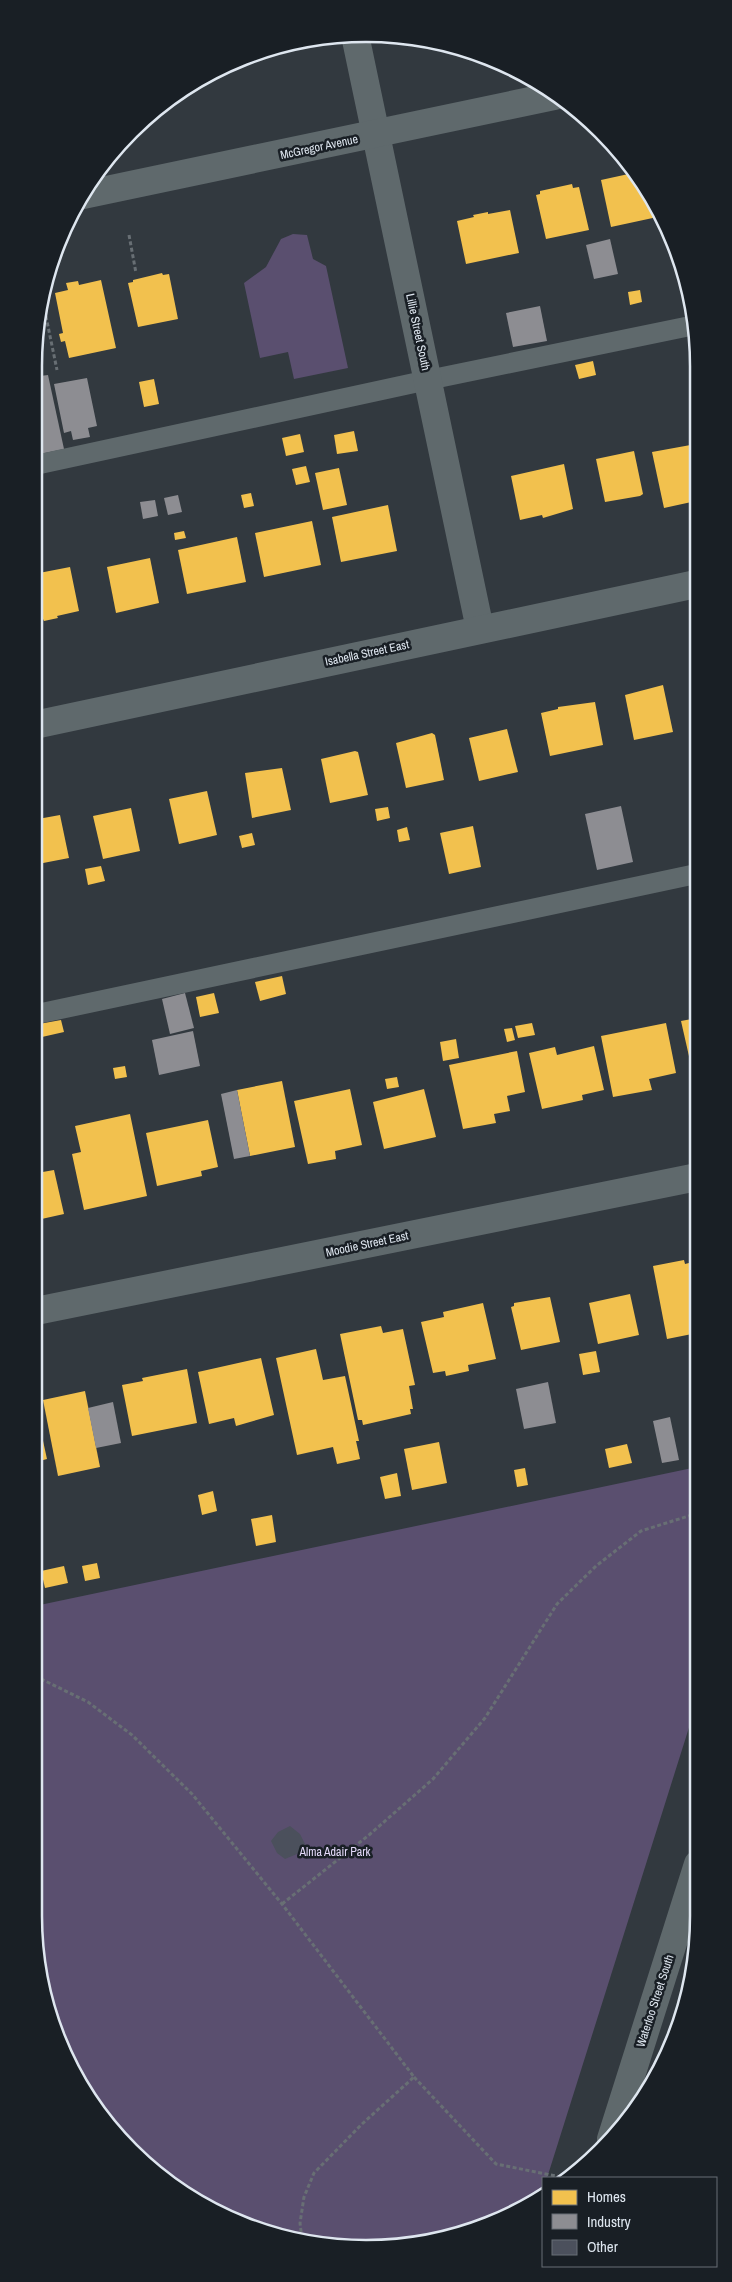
<svg xmlns="http://www.w3.org/2000/svg" width="732" height="2282" font-family="'Archivo Narrow',sans-serif">
<style>
.green{fill:#5a4f6f}
.homes{fill:#f2c14e}
.industry{fill:#8d8d92}
.building{fill:#4b505c}
.lines{fill:none;stroke-linecap:round;stroke-linejoin:round}
.path{stroke:#686f74;stroke-width:3;stroke-dasharray:4 2.5;stroke-linecap:butt}
.lane{stroke:#5f696c;stroke-width:20}
.street{stroke:#5f696c;stroke-width:28}
.labels{text-anchor:middle;dominant-baseline:central;stroke-width:5;stroke-linejoin:round;paint-order:stroke}
.street-label{font-size:12px;fill:#dee6ef;stroke:#191f25}
.park-label{font-size:12px;fill:#e4dafa;stroke:#191f25}
.rim{fill:none;stroke:#dee6ef;stroke-width:2.5}
</style>
<rect width="100%" height="100%" fill="#32393f"/>
<g class="green">
<path d="M293,234l14,1 6,24 13,7 22,102 -54,11 -6,-27 -28,6 -16,-75 22,-16 15,-28z"/>
<path d="M697,1467l1,232 -151,479h-4l-2,18 -89,41 -65,11 -64,-3 -104,-31 -55,-34 -48,-45 -57,-92 -19,-62 -6,-65 1,-310z"/>
</g>
<g class="homes">
<path d="M284,45v4l-29,7v-2z"/>
<path d="M633,173l29,43 -51,11 -10,-47z"/>
<path d="M572,184l1,4 6,-1 10,43 -43,9 -10,-44 4,-1v-3z"/>
<path d="M510,210l9,43 -53,11 -9,-43 17,-4 -1,-2 15,-3v2z"/>
<path d="M162,273l1,2 6,-1 9,45 -40,8 -10,-44 5,-1v-2z"/>
<path d="M101,280l15,68 -47,10 -4,-17 -4,1 -2,-8 4,-1 -8,-40 13,-3 -2,-7 12,-2 1,4z"/>
<path d="M640,290l2,12 -12,3 -2,-13z"/>
<path d="M593,361l3,14 -17,4 -4,-14z"/>
<path d="M154,379l5,25 -15,3 -5,-25z"/>
<path d="M354,431l4,20 -21,3 -3,-19z"/>
<path d="M300,434l4,18 -18,4 -4,-18z"/>
<path d="M696,444v57l-32,7 -12,-56z"/>
<path d="M634,451l9,43 -3,2 -35,6 -9,-43z"/>
<path d="M564,464l9,45 -30,9 -1,-3 -22,5 -9,-44z"/>
<path d="M306,466l4,16 -14,3 -4,-16z"/>
<path d="M339,468l8,37 -24,5 -8,-37z"/>
<path d="M251,493l3,13 -10,2 -3,-13z"/>
<path d="M388,505l9,46 -56,11 -9,-45z"/>
<path d="M312,521l9,44 -57,12 -9,-44z"/>
<path d="M184,531l2,7 -11,2 -1,-7z"/>
<path d="M237,537l9,45 -59,12 -9,-44z"/>
<path d="M150,558l9,45 -43,10 -9,-46z"/>
<path d="M70,567l9,44 -22,5 1,2 -14,3 -1,-2h-3l-1,-46z"/>
<path d="M696,678v29h-1l-6,-27z"/>
<path d="M663,685l10,47 -39,8 -9,-45z"/>
<path d="M595,702l8,43 -53,11 -9,-43 17,-4v-2z"/>
<path d="M507,729l11,43 -39,9 -10,-43z"/>
<path d="M432,733l3,2 9,45 -38,8 -10,-45z"/>
<path d="M355,751l3,1 10,43 -38,8 -9,-44z"/>
<path d="M282,768l9,42 -39,8 -7,-45z"/>
<path d="M207,791l10,44 -38,9 -10,-45z"/>
<path d="M388,807l2,11 -13,3 -2,-12z"/>
<path d="M131,808l9,43 -37,8 -10,-43z"/>
<path d="M60,815l9,43 -31,6v-45z"/>
<path d="M473,826l8,41 -32,7 -9,-41z"/>
<path d="M407,827l3,13 -11,2 -2,-12z"/>
<path d="M252,833l3,12 -13,3 -3,-12z"/>
<path d="M101,866l4,15 -17,4 -3,-16z"/>
<path d="M282,976l4,18 -26,7 -5,-19z"/>
<path d="M214,993l5,20 -19,4 -4,-20z"/>
<path d="M697,1018v46l-6,1 -10,-44z"/>
<path d="M61,1020l3,12 -22,5 -3,-13z"/>
<path d="M532,1023l3,12 -17,3 -3,-12z"/>
<path d="M666,1023l10,50 -27,6 3,11 -39,7 -12,-61z"/>
<path d="M512,1028l3,12 -8,2 -3,-13z"/>
<path d="M456,1039l3,19 -16,3 -3,-19z"/>
<path d="M594,1046l10,44 -22,5 1,5 -41,9 -13,-56 26,-6 2,8z"/>
<path d="M517,1051l8,41 -18,4 3,15 -16,3 2,9 -33,6 -14,-64z"/>
<path d="M125,1066l2,11 -12,2 -2,-11z"/>
<path d="M397,1077l2,10 -12,2 -2,-10z"/>
<path d="M282,1081l13,66 -45,9 -13,-66z"/>
<path d="M350,1089l12,56 -27,6 1,8 -28,5 -14,-63z"/>
<path d="M424,1089l12,48 -52,12 -11,-47z"/>
<path d="M130,1114l17,82 -63,14 -12,-56 9,-2 -6,-26z"/>
<path d="M208,1120l10,47 -17,4 1,5 -45,10 -11,-53z"/>
<path d="M54,1170l10,44 -27,6v-47z"/>
<path d="M684,1260l1,4 12,-3v72l-30,6 -14,-73z"/>
<path d="M630,1294l9,41 -41,9 -9,-41z"/>
<path d="M550,1297l10,45 -39,8 -10,-43 3,-1v-3z"/>
<path d="M483,1303l13,56 -28,6 1,6 -23,5 -1,-5 -12,2 -12,-51 23,-5 -1,-5z"/>
<path d="M381,1326l2,7 20,-4 12,56 -6,1 4,23h-3l1,5 -48,11 -1,-5h-4l-18,-86z"/>
<path d="M316,1349l7,31 22,-4 14,65h-3l4,18 -23,5 -4,-17 -36,8 -21,-97z"/>
<path d="M596,1351l4,21 -17,3 -4,-21z"/>
<path d="M261,1358l13,57 -38,11 -2,-8 -25,6 -11,-52z"/>
<path d="M187,1369l10,54 -65,13 -10,-51 21,-4 -1,-3z"/>
<path d="M85,1391l15,76 -42,9 -15,-76z"/>
<path d="M36,1409l11,50 -11,3z"/>
<path d="M439,1442l8,41 -35,7 -8,-41z"/>
<path d="M627,1444l5,19 -23,5 -4,-19z"/>
<path d="M525,1468l3,17 -11,2 -3,-17z"/>
<path d="M397,1473l4,23 -16,3 -5,-22z"/>
<path d="M213,1491l4,20 -15,4 -4,-20z"/>
<path d="M272,1515l4,27 -20,4 -5,-27z"/>
<path d="M35,1554l8,34 -8,2z"/>
<path d="M97,1563l3,15 -15,3 -3,-15z"/>
<path d="M64,1566l4,17 -23,5 -4,-17z"/>
</g>
<g class="industry">
<path d="M610,239l8,35 -24,5 -8,-34z"/>
<path d="M540,306l7,35 -34,6 -7,-34z"/>
<path d="M48,375l16,74 -24,5v-78z"/>
<path d="M87,378l10,48 -9,2 2,9 -17,3 -2,-9 -7,2 -10,-49z"/>
<path d="M178,495l4,17 -14,3 -4,-17z"/>
<path d="M155,500l3,16 -15,3 -3,-17z"/>
<path d="M621,806l12,56 -36,8 -12,-56z"/>
<path d="M185,993l9,35 -24,6 -8,-35z"/>
<path d="M193,1031l7,35 -41,9 -7,-35z"/>
<path d="M237,1090l13,66 -16,3 -13,-65z"/>
<path d="M548,1382l8,41 -32,6 -8,-40z"/>
<path d="M113,1402l8,41 -25,5 -8,-40z"/>
<path d="M670,1417l9,43 -17,3 -9,-42z"/>
</g>
<path class="building" d="M290,1826l10,8 5,10 -8,10 -12,5 -8,-6 -6,-12 7,-9z"/>
<g class="lines">
<g class="path">
<path d="M129,235l7,38"/>
<path d="M42,297l15,73"/>
<path d="M35,1676l53,26 44,33 60,59 90,110 132,173 -52,47 -48,49 -10,24 -4,26 2,16"/>
<path d="M282,1904l87,-69 64,-56 52,-61 72,-114 39,-38 45,-35 57,-18"/>
<path d="M414,2077l82,87 70,14"/>
</g>
<g class="lane">
<path d="M40,464l388,-84 267,-55"/>
<path d="M37,1014l659,-140"/>
</g>
<g class="street">
<path d="M355,35l125,594"/>
<path d="M83,195l471,-99"/>
<path d="M39,724l657,-140"/>
<path d="M36,1311l661,-134"/>
<path d="M611,2139l87,-275"/>
</g>
</g>
<g class="labels">
<g class="street-label">
<text transform="translate(319 147) rotate(-12)">McGregor Avenue</text>
<text transform="translate(418 332) rotate(78)">Lillie Street South</text>
<text transform="translate(367 653) rotate(-12)">Isabella Street East</text>
<text transform="translate(367 1244) rotate(-12)">Moodie Street East</text>
<text transform="translate(655 2001) rotate(-72)">Waterloo Street South</text>
</g>
<g class="park-label">
<text x="335" y="1852">Alma Adair Park</text>
</g>
</g>
<path d="M0 0H732V2282H0ZM366 42H366A324 324 0 0 1 690 366V1916A324 324 0 0 1 366 2240H366A324 324 0 0 1 42 1916V366A324 324 0 0 1 366 42Z" fill="#191f25" fill-rule="evenodd"/>
<path class="rim" d="M366 42H366A324 324 0 0 1 690 366V1916A324 324 0 0 1 366 2240H366A324 324 0 0 1 42 1916V366A324 324 0 0 1 366 42Z"/>
<rect x="542" y="2177" width="175" height="90" fill="#191f25" stroke="#686f76"/>
<rect x="552" y="2190" width="25" height="15" fill="#f2c14e" stroke="#686f76"/>
<text x="587" y="2202" font-size="15" fill="#dee6ef">Homes</text>
<rect x="552" y="2214" width="25" height="15" fill="#8d8d92" stroke="#686f76"/>
<text x="587" y="2227" font-size="15" fill="#dee6ef">Industry</text>
<rect x="552" y="2240" width="25" height="15" fill="#4b505c" stroke="#686f76"/>
<text x="587" y="2252" font-size="15" fill="#dee6ef">Other</text>
</svg>
